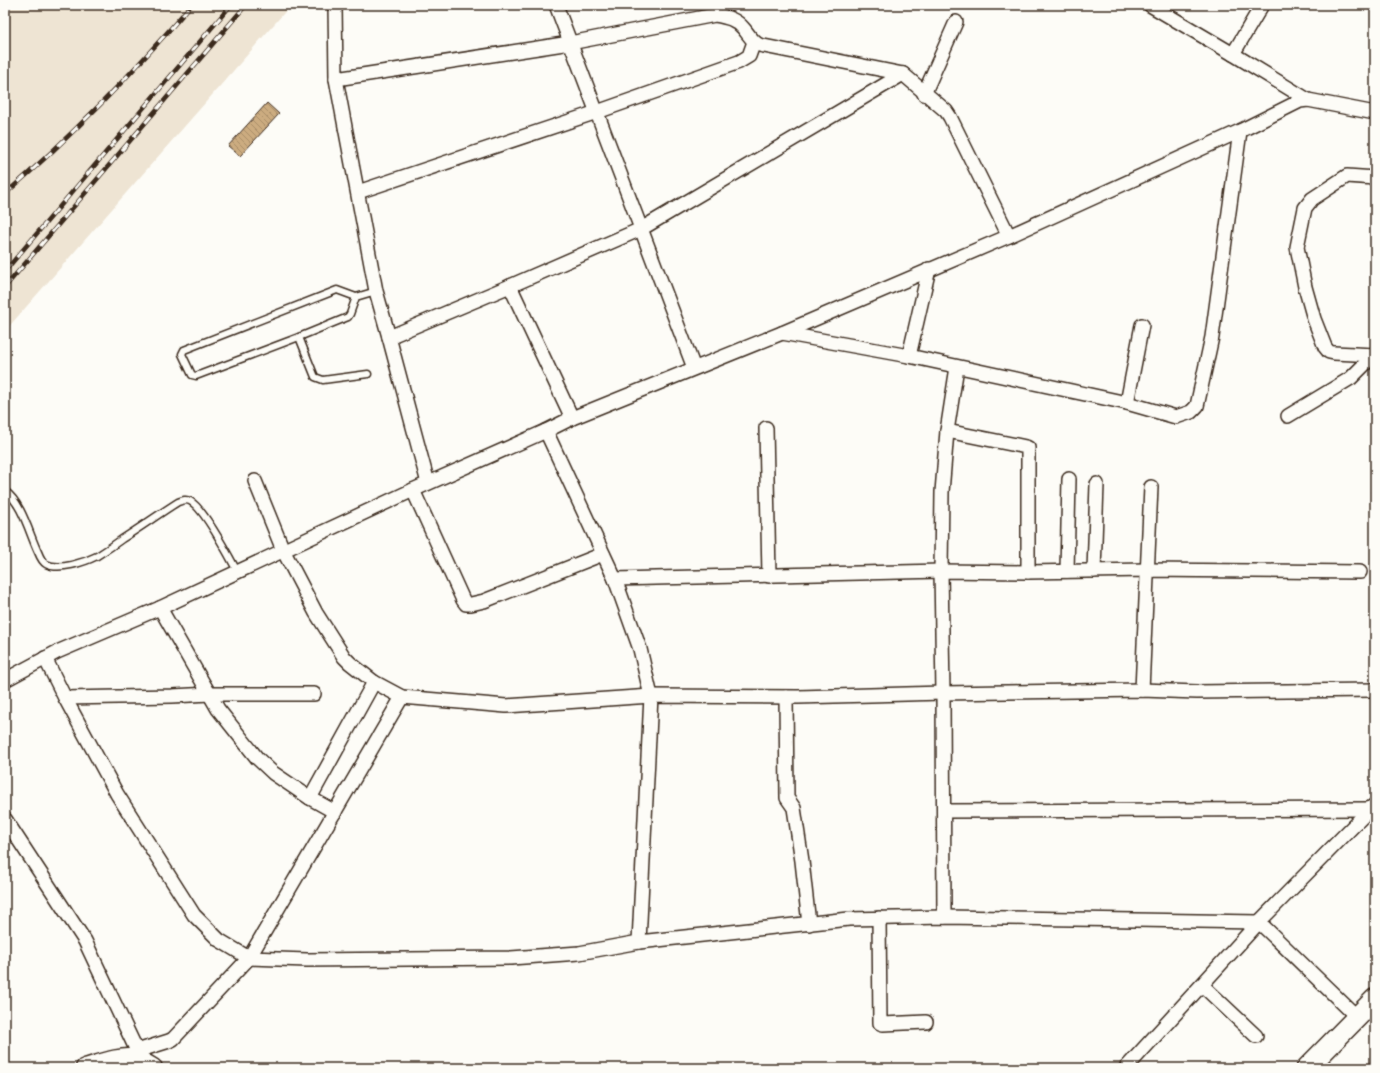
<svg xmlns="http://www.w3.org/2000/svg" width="1380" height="1073" font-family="Sriracha,sans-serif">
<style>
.built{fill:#eee4d3}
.building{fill:url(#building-back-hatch);stroke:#3b2a1e}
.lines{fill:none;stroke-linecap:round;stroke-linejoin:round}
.lane-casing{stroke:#3b2a1e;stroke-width:9}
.street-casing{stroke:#3b2a1e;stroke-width:16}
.secondary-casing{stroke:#3b2a1e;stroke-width:21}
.primary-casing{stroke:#3b2a1e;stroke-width:23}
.lane{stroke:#fdfcf7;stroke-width:6}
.street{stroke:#fdfcf7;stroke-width:13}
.secondary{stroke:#fdfcf7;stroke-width:18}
.primary{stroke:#fdfcf7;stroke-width:20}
.rail-casing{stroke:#3b2a1e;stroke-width:4.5}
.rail{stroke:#fdfcf7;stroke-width:3;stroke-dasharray:9;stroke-linecap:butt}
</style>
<defs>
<pattern id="building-back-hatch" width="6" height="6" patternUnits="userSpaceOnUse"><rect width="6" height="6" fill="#ccac80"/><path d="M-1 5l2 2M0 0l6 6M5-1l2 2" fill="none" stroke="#a78c68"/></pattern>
</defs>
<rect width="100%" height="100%" fill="#fdfcf7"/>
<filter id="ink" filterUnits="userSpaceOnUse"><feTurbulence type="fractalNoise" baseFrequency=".025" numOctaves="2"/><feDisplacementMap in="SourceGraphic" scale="8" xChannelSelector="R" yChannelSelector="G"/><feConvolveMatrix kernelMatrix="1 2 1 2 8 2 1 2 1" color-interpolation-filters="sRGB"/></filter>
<g filter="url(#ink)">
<path class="built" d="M13,5h278l-286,326v-320z"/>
<path class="building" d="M267,103l12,11 -39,42 -12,-10z"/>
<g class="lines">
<g class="lane-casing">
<g id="lane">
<path d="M356,297l-6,17 -2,3 -49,20 -103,39 -4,-1 -10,-21 2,-4 153,-60 19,7 20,-6"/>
<path d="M299,337l16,40 8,3 45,-6"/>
<path d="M5,491c17,12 24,42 33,61 2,5 4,10 8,12 13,7 39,-2 51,-8 8,-5 17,-11 25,-17 19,-12 37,-25 56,-37 5,-2 8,-3 12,-1 14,7 39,55 47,70"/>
</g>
</g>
<g class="street-casing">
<g id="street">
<path d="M335,5l1,74 40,212 13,46 39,146"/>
<path d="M556,5l138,363"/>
<path d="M1150,5l83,49 75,46"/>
<path d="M1233,54l29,-49"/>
<path d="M336,79l234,-36 145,-28c12,2 21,4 29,14 5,6 8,12 15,16l144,29"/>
<path d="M924,94l32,-72"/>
<path d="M1375,178l-28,-2 -35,23 -7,9 -8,39 8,40 9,32 11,28 4,5 5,1 41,2"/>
<path d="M358,192l239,-80 142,-50 10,-6 5,-14"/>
<path d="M510,286l62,132"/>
<path d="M782,333l127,23 218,47 49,14 15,-5 6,-6 15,-69 28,-206"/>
<path d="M389,337l121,-51 131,-57 262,-155 43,37 4,6 59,119"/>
<path d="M909,356l20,-87"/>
<path d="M1127,403l15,-78"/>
<path d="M1288,416l63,-38 22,-22"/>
<path d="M766,428l3,148"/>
<path d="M546,431l69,148 25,70 11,47 -12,246"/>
<path d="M947,431l79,16 2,1v124"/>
<path d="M255,481l28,69 33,63 28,44 6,6 24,19 28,15 104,9 145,-10 147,1 145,-4 199,-3 55,2 178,-2"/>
<path d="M413,490l50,110 3,4h5l13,-3 119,-47"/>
<path d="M1067,571l2,-92"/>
<path d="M1094,571l3,-87"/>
<path d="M615,579l326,-8 87,1 120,-2 212,2"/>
<path d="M160,608l58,101 39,49 16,15 37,25 25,14"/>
<path d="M45,658l20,40 52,96 77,121 25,25 30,18 58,2 204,-2 68,-5 60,-11 210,-23 95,-2 315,5 99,96"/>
<path d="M5,680l52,-28 103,-44 253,-118 133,-59 26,-13 210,-85 227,-97 231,-105 60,-30 8,-1 67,13"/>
<path d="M1142,690l9,-203"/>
<path d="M786,697l1,101 7,10 8,53 7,63"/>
<path d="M65,698l107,-2 38,-2h104"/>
<path d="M310,798l64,-116"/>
<path d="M944,811l426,-2"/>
<path d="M5,819l80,122 52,110 -1,8"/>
<path d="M944,917l-1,-224 -2,-122 1,-79 5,-61 10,-64"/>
<path d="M879,918l1,105 3,1 43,-2"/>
<path d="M1202,985l54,51"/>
<path d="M137,1051l32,-10 4,-2 76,-81 153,-261"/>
<path d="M1126,1068l133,-146 114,-116"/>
</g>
</g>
<g class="secondary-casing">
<path id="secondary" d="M85,1068c14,-4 37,-13 52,-9 5,2 11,6 16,9"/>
</g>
<g class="primary-casing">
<path id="primary" d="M1307,1068l68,-69"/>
</g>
<use href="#lane" class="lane"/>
<use href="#street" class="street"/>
<use href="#secondary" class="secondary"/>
<use href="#primary" class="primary"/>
<g class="rail-casing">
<g id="rail">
<path d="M5,194c67,-58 129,-122 186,-189"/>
<path d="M5,271l226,-266"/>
<path d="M5,287l241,-282"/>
</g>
</g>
<use href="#rail" class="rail"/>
</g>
</g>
<rect width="1380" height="1073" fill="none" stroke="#fdfcf7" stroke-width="20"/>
<rect x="10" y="10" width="1360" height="1053" fill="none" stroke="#3b2a1e" stroke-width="1.5" filter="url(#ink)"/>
</svg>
